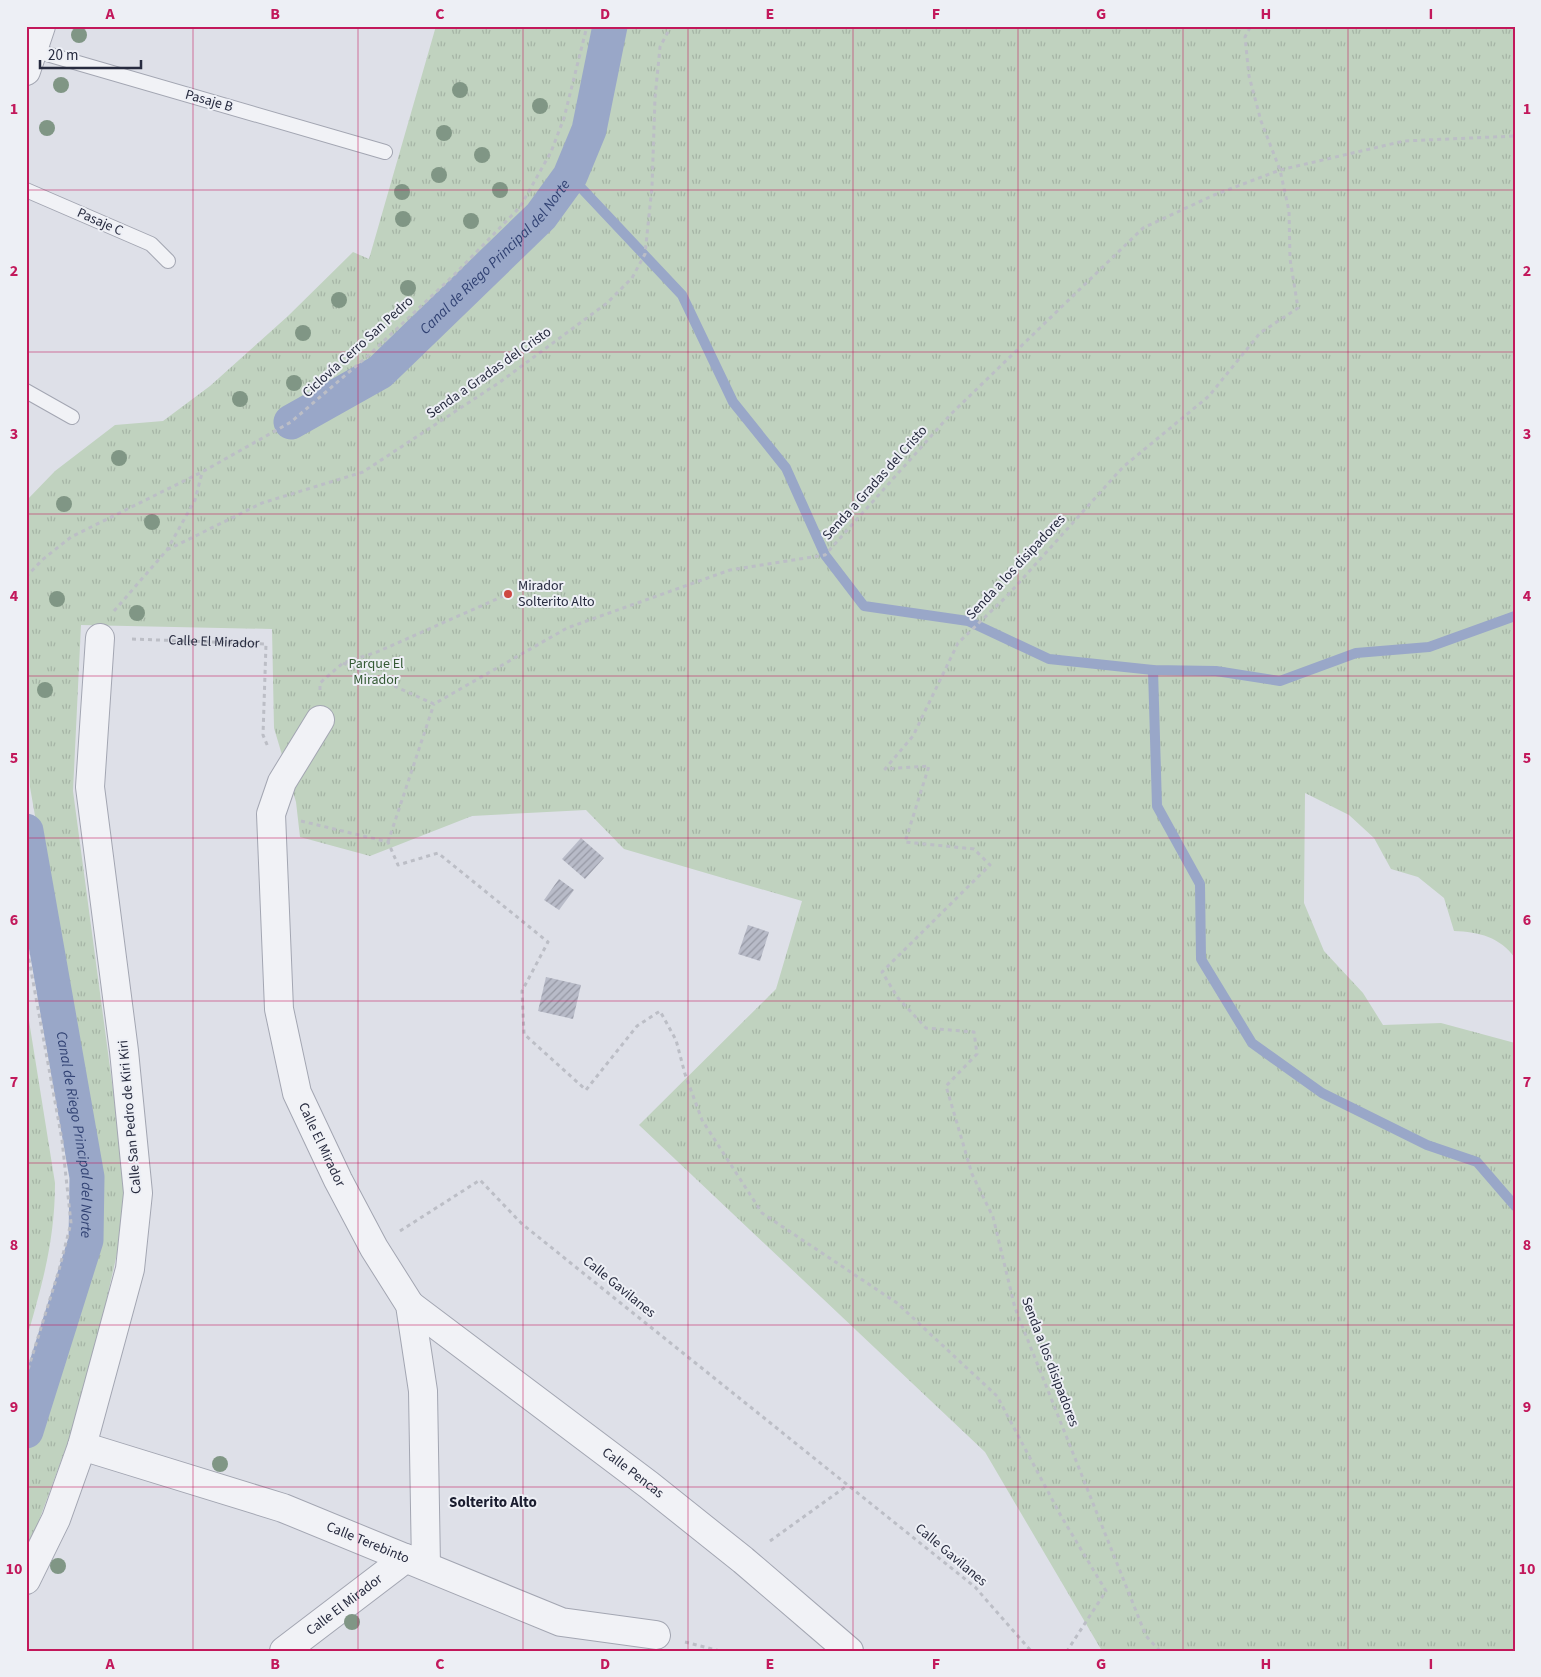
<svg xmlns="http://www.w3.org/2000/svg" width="1541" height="1677" font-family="'Source Sans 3',sans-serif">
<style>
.grass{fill:url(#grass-tufts)}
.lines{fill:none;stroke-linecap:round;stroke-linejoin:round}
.stream{stroke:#99a7c8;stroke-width:10}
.canal{stroke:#99a7c8;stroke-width:35}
.building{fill:url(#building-hatch)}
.lane-casing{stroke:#a3a6b2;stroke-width:16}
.street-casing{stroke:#a3a6b2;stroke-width:30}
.path{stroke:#bcbec6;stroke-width:3;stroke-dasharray:4 4;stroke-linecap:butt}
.lane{stroke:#f1f2f6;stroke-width:14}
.street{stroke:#f1f2f6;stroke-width:28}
.tree{fill:#809685}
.grid{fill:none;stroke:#c2185b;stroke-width:1;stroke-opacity:0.55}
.poi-dot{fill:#ce4742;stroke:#edeff5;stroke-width:2}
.labels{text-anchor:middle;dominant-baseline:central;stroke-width:4;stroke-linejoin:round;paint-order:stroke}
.street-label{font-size:14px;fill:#272b3f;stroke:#edeff5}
.poi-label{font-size:14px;fill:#272b3f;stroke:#edeff5;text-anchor:start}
.park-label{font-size:14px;fill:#345a34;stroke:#edeff5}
.water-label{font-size:15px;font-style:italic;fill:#314273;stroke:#edeff5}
.neighbourhood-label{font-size:15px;font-weight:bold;fill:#1a1d2f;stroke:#edeff5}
.neatline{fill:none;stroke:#c2185b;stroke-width:2}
.grid-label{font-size:16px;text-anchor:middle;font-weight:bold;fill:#c2185b}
</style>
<defs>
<pattern id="grass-tufts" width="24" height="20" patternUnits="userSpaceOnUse" patternTransform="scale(1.25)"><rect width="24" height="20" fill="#c0d2bf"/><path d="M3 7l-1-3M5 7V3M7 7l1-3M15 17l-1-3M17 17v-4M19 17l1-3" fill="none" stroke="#a5b4a5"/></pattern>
<pattern id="building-hatch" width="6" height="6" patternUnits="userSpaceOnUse" patternTransform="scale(1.25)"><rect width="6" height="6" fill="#b8bbc8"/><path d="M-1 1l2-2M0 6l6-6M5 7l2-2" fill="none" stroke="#9698a4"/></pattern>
</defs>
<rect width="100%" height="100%" fill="#dee0e8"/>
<g class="grass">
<path d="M436,26h1079v932c-15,-21 -36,-26 -61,-27l-10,-33 -26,-21 -27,-8 -17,-31 -25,-23 -44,-22 -1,110 20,48 39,42 20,32 58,-2 74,20v608h-413l-117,-199 -346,-327 137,-136 26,-88 -178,-52 -38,-39 -114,6 -102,40 -70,-19 -4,-35 -22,-74 -2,-99 -191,-4 -8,166 44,329 6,60v47l-19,84 -33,123 -37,100 -8,15v-93l67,-211 4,-33v-39l-67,-386 -4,-121v-165l29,-30 60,-46 48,-4 47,-35 78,-70 65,-64 16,7z"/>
<path d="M26,1002l29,181c0,58 -13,102 -29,158z"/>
</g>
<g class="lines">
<g class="stream">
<path d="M570,176l112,119 51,107 53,66 39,87 39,51 104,15 81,38 104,11 63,1 64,10 76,-28 73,-6 86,-31"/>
<path d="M1153,670l4,136 43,78 1,75 51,84 70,50 105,52 50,17 38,44"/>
</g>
<g class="canal">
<path id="s1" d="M291,422l89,-50 161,-156 29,-40 19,-46 21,-104"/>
<path id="s2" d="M26,831l61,346 -1,63 -60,191"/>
</g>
</g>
<g class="building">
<path d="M581,838l23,20 -19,21 -23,-20z"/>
<path d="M559,879l15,11 -15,20 -15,-10z"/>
<path d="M748,925l21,7 -9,29 -22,-7z"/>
<path d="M546,977l35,8 -8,34 -35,-8z"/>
</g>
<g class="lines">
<g class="lane-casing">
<g id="lane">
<path d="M33,50l352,102"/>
<path d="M26,190l125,54 17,17"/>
<path d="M26,391l46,26"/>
</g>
</g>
<g class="street-casing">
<g id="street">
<path d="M26,71l15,-45"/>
<path id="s4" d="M320,720l-38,62 -11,32 8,195 18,84 41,87 36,68 36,57 13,86 3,175"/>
<path id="s5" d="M410,1305l239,180 94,75 106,91"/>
<path id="s6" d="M82,1446l201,62 278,114 95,13"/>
<path d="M26,1580l30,-61 26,-73 48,-177 8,-76 -14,-142 -34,-264 10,-149"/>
<path id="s7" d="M284,1651l122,-93"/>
</g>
</g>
<g class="path">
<path d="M167,550l95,-47 101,-31 137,-90 107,-79 25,-25 13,-24 7,-67 3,-89 5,-51 11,-21"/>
<path d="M26,577l16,-17 29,-23 131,-65 89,-50 79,-68 83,-78 67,-69 31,-55 13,-34 23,-92"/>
<path d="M114,611l53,-61 28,-50 7,-27"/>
<path id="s3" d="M132,639l134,5 -3,91 5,12"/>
<path d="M343,663l91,41 133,-76 163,-58 95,-15 125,-140 193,-187 71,-33 66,-25 124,-29 111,-5"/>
<path d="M320,690v-7l23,-20 34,-11 131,-58"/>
<path d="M301,821l87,21 10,23 40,-12 110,89 -26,49 2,43 62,56 51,-64 23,-15 16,29 9,34 17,46 60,93 135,90 100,93 64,120 45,75 -39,60"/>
<path d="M388,842l46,-138"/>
<path d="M26,943l36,197 9,83 -12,47 -33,106"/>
<path d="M400,1231l80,-51 42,44 453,363 56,64"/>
<path d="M770,1541l78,-56"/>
<path d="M685,1642l35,9"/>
<path d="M1160,1651l-14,-15 -131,-328 -22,-91 -21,-43 -26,-88 31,-32 -3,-22 -48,-4 -28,-30 -16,-26 108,-107 -16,-16 -69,-7 24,-76 -44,3 28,-33 45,-93 49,-47 116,-129 86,-71 51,-63 38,-25 -8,-49 -1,-48 -9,-41 -19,-49 -12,-45 -4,-39 6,-11"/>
</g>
<use href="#lane" class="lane"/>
<use href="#street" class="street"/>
</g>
<g class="tree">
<circle cx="79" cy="35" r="8"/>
<circle cx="61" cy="85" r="8"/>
<circle cx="460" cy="90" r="8"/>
<circle cx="540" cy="106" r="8"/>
<circle cx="47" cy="128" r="8"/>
<circle cx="444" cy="133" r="8"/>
<circle cx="482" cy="155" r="8"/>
<circle cx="439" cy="175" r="8"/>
<circle cx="500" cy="190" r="8"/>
<circle cx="402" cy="192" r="8"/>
<circle cx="403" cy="219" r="8"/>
<circle cx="471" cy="221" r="8"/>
<circle cx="408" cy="288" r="8"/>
<circle cx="339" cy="300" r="8"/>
<circle cx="303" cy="333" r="8"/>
<circle cx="294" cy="383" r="8"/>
<circle cx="240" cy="399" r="8"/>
<circle cx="119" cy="458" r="8"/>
<circle cx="64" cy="504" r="8"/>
<circle cx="152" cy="522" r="8"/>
<circle cx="57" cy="599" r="8"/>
<circle cx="137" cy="613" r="8"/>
<circle cx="45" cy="690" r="8"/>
<circle cx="220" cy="1464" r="8"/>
<circle cx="58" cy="1566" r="8"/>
<circle cx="352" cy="1622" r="8"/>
</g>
<path class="grid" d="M193,26v1625M358,26v1625M523,26v1625M688,26v1625M853,26v1625M1018,26v1625M1183,26v1625M1348,26v1625M26,190h1489M26,352h1489M26,514h1489M26,676h1489M26,838h1489M26,1001h1489M26,1163h1489M26,1325h1489M26,1487h1489"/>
<circle class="poi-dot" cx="508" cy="594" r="5"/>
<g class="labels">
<g class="street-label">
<text transform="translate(209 101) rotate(16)">Pasaje B</text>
<text transform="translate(100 222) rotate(24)">Pasaje C</text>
<text transform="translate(358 347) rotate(-42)">Ciclovía Cerro San Pedro</text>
<text transform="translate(489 373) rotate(-35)">Senda a Gradas del Cristo</text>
<text transform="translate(875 483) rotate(-48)">Senda a Gradas del Cristo</text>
<text transform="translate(1016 567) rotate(-47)">Senda a los disipadores</text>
<text stroke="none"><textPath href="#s3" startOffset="82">Calle El Mirador</textPath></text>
<text transform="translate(130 1117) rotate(-95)">Calle San Pedro de Kiri Kiri</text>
<text stroke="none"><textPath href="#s4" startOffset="445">Calle El Mirador</textPath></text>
<text transform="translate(619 1287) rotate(39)">Calle Gavilanes</text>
<text transform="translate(1050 1362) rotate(69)">Senda a los disipadores</text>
<text stroke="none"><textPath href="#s5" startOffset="279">Calle Pencas</textPath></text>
<text stroke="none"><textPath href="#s6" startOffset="302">Calle Terebinto</textPath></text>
<text transform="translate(951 1555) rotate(40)">Calle Gavilanes</text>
<text stroke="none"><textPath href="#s7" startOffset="76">Calle El Mirador</textPath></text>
</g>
<g class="poi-label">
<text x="518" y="586">Mirador<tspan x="518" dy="16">Solterito Alto</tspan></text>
</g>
<g class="park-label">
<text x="376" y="664">Parque El<tspan x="376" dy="16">Mirador</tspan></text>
</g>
<g class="water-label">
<text stroke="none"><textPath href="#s1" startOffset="265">Canal de Riego Principal del Norte</textPath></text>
<text stroke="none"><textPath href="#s2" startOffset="308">Canal de Riego Principal del Norte</textPath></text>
</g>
<g class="neighbourhood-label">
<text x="493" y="1502">Solterito Alto</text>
</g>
</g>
<rect width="1541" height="1677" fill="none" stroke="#edeff5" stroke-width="55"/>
<path d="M40 60v8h101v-8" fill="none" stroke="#272b3f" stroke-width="2.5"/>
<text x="48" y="60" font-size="15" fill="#272b3f" stroke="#edeff5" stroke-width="4" paint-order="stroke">20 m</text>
<rect x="28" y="28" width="1486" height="1622" class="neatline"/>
<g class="grid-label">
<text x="110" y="19">A</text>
<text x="275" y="19">B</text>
<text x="440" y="19">C</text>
<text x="605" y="19">D</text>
<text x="770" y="19">E</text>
<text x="936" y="19">F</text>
<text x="1101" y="19">G</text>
<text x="1266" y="19">H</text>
<text x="1431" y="19">I</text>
<text x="14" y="114">1</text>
<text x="1527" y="114">1</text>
<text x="14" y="276">2</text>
<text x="1527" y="276">2</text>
<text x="14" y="439">3</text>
<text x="1527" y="439">3</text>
<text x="14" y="601">4</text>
<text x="1527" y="601">4</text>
<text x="14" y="763">5</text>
<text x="1527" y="763">5</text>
<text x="14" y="925">6</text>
<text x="1527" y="925">6</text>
<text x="14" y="1087">7</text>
<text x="1527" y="1087">7</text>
<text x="14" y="1250">8</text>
<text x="1527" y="1250">8</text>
<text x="14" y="1412">9</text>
<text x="1527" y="1412">9</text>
<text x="14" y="1574">10</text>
<text x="1527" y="1574">10</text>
<text x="110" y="1669">A</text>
<text x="275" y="1669">B</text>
<text x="440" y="1669">C</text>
<text x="605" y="1669">D</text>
<text x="770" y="1669">E</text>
<text x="936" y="1669">F</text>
<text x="1101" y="1669">G</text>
<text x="1266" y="1669">H</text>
<text x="1431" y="1669">I</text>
</g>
</svg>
